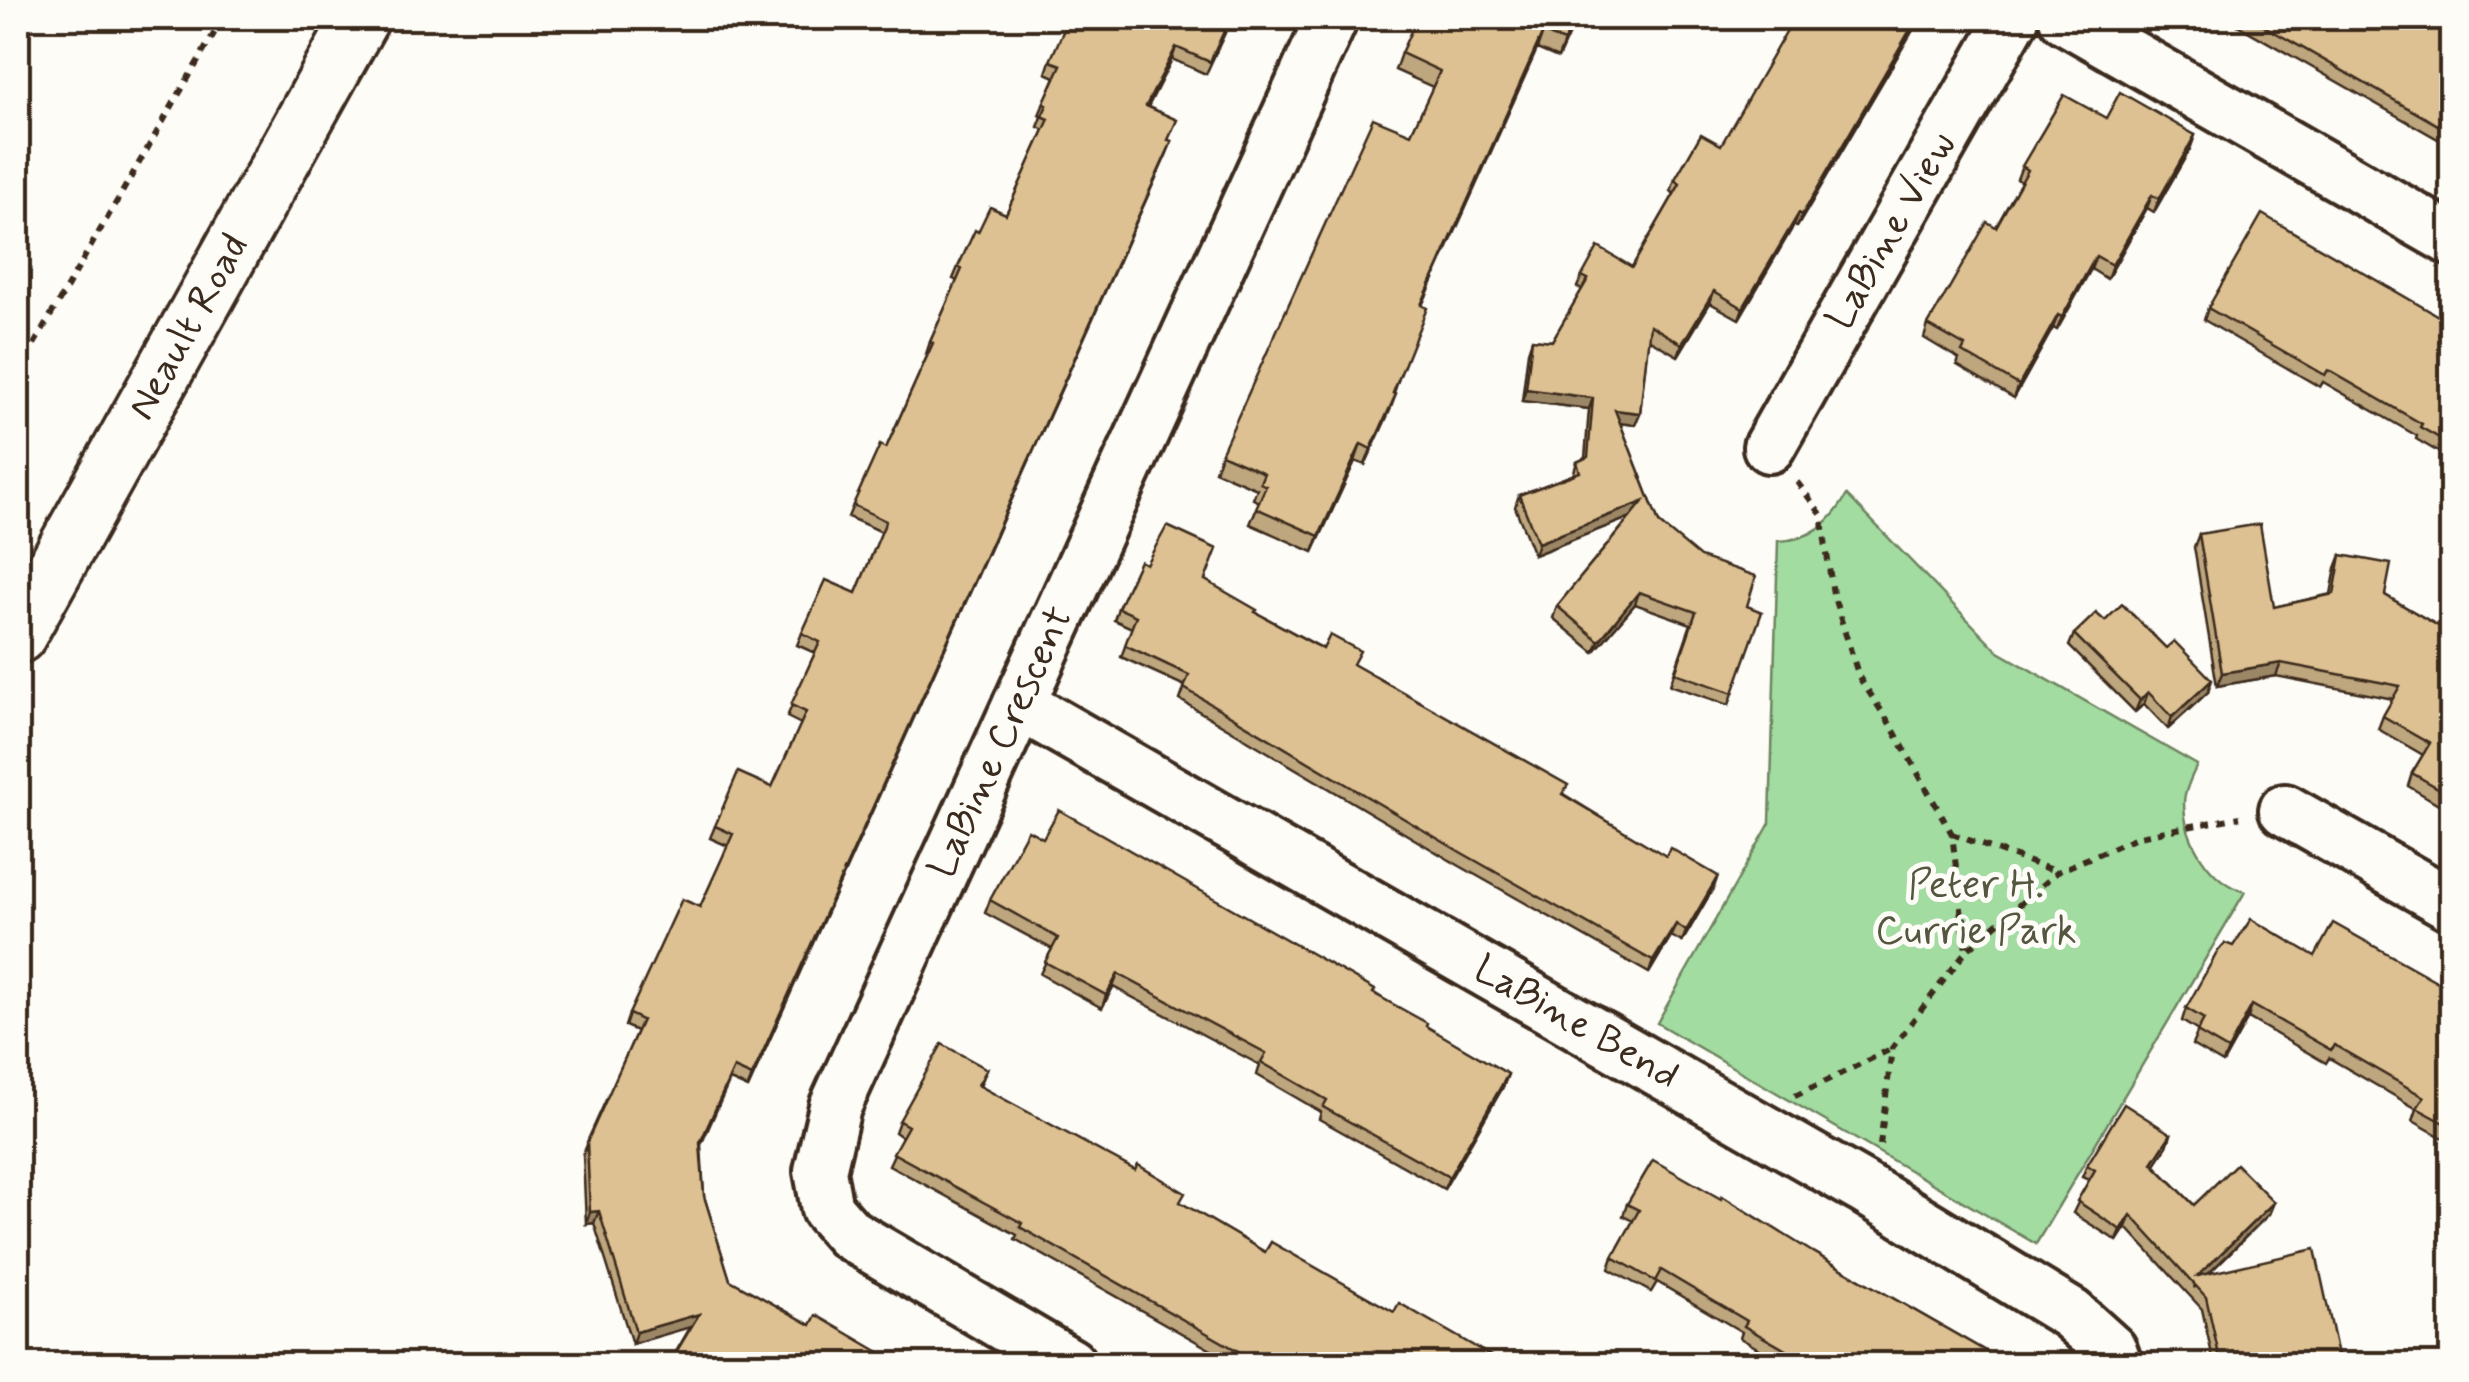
<svg xmlns="http://www.w3.org/2000/svg" width="2469" height="1382" font-family="Mynerve,sans-serif">
<style>
.green{fill:#a2dca1;stroke:#6e8360;stroke-width:2.5}
.lines{fill:none;stroke-linecap:round;stroke-linejoin:round}
.street-casing{stroke:#3b2a1e;stroke-width:58}
.secondary-casing{stroke:#3b2a1e;stroke-width:62}
.path{stroke:#3b2a1e;stroke-width:6;stroke-dasharray:8 8;stroke-linecap:butt}
.street{stroke:#fdfcf7;stroke-width:50}
.secondary{stroke:#fdfcf7;stroke-width:55}
.wall{fill:#bea67e;stroke:#3b2a1e;stroke-width:2.5}
.shaded-wall{fill:#9b8766;stroke:#3b2a1e;stroke-width:2.5}
.building{fill:#ddc192;stroke:#3b2a1e;stroke-width:2.5}
.labels{text-anchor:middle;dominant-baseline:central;stroke-width:10;stroke-linejoin:round;paint-order:stroke}
.street-label{font-size:40px;fill:#3b2a1e;stroke:#fdfcf7}
.park-label{font-size:40px;fill:#55563f;stroke:#fdfcf7}
</style>
<rect width="100%" height="100%" fill="#fdfcf7"/>
<filter id="ink" filterUnits="userSpaceOnUse"><feTurbulence type="fractalNoise" baseFrequency=".01" numOctaves="2"/><feDisplacementMap in="SourceGraphic" scale="20" xChannelSelector="R" yChannelSelector="G"/><feConvolveMatrix kernelMatrix="1 2 1 2 8 2 1 2 1" color-interpolation-filters="sRGB"/></filter>
<g filter="url(#ink)">
<path class="green" d="M1847,495l152,157 198,113c-5,11 -13,26 -13,38 0,37 26,79 61,89l-209,352 -379,-221 113,-200 8,-282c33,-1 53,-18 69,-46z"/>
<g class="lines">
<g class="street-casing">
<g id="street">
<path d="M2065,18l387,222"/>
<path id="s1" d="M1769,447l244,-429"/>
<path id="s2" d="M1019,704l843,483 209,127 40,36 5,14"/>
<path d="M2285,810l167,95"/>
<path id="s3" d="M1070,1364l-221,-130 -22,-25 -7,-38 15,-64 497,-1089"/>
</g>
</g>
<g class="secondary-casing">
<g id="secondary">
<path id="s4" d="M18,635l343,-617"/>
</g>
</g>
<g class="path">
<path d="M18,372l205,-354"/>
<path d="M1797,482l24,32 12,80 26,83 33,50 60,107 14,116"/>
<path d="M1952,834l105,38"/>
<path d="M1795,1096l96,-47"/>
<path d="M1880,1145l12,-97 74,-97 91,-79 82,-36 101,-19"/>
</g>
<use href="#street" class="street"/>
<use href="#secondary" class="secondary"/>
</g>
<g class="wall">
<path d="M1232,18l-26,56 -34,-15 -24,48 21,33 -2,13 -419,935 -18,-8 -29,65 3,51 26,84 81,45 89,39h18h-249l22,-38 -59,18 -38,-121 -8,1 -3,-70 54,-123 -12,-5 4,-12 71,-107 28,-61 -18,-8 5,-12 57,-39 29,-63 -14,-7 28,-64 -18,-8 5,-12 54,-40 26,-61 -34,-15 5,-12 33,-57 42,-94h-2l4,-12 27,-61 -4,-2 5,-12 20,-35 28,-18 38,-84 -6,-3 4,-10 -3,-2 16,-38 -9,-4 4,-12z"/>
<path d="M1576,18l-18,40 -21,-9 -115,256 -28,88 -4,17 -25,55 -10,-4 -42,91 -63,-28 9,-22 -6,-3 4,-10 -42,-18 6,-17 190,-320 22,-47 -38,-17 6,-17z"/>
<path d="M1920,18l-123,209 -3,-2 -55,94 -29,-16 -32,53 -30,-17 -8,74 -5,12 -15,-2 39,100 88,83 -14,87 -4,12 -59,-20 21,-61 -56,-20 -41,48 -41,-34 4,-12 73,-89 -96,38 -19,-48 4,-12 54,-20 4,-13 8,-4 4,-49 -67,-8 6,-50 4,-12 20,2 30,-51 -5,-3 5,-11 50,-9 42,-73 -3,-3 4,-12 46,-34z"/>
<path d="M2225,18h196l7,4 24,-4v129z"/>
<path d="M2106,118l89,17 -5,14 -36,63 -7,-4 -40,71 -16,-10 -34,61 -4,-2 -39,70 -57,-33 2,-6 -35,-21 4,-13 68,-98 25,-45 -4,-3 5,-13z"/>
<path d="M2208,308l244,16v136l-36,-21 1,-3 -94,-54 -3,5 -116,-67z"/>
<path d="M2199,534l75,73 57,-13 5,-26 5,-13 44,40 67,39v178l-44,-26 4,-13 11,-18 -45,-26 5,-13 10,-17 -117,-23 -59,10 -23,-139z"/>
<path d="M1146,564l59,16 50,32 99,53 360,222 -32,55 -11,-6 -22,37 -191,-108 -278,-165 5,-14 -64,-29 11,-29 -18,-8 4,-12z"/>
<path d="M2105,621l103,71 -40,37 -24,-25 -9,8 -66,-66 5,-12z"/>
<path d="M990,900l384,93 52,34 82,47 -5,13 -59,102 -125,-70 2,-7 -64,-37 3,-10 -147,-78 -11,21 -62,-34 12,-25 -67,-36z"/>
<path d="M2233,946l82,10 137,34v153l-39,-22 4,-12 -88,-51 -3,5 -78,-45 -25,45 -31,-18 6,-14 -16,-10 4,-13z"/>
<path d="M987,1069l-7,17 285,166 240,112h-269l-221,-125 2,-4 -128,-70 13,-28 -7,-5 4,-11z"/>
<path d="M2171,1134l-4,12 -13,19 40,40 80,-3 -5,12 -61,60 132,90h-126l-12,-55 -76,-82 -9,14 -44,-28 16,-33 -7,-3 5,-12z"/>
<path d="M1627,1204l187,49 194,111h-223l-45,-26 2,-6 -85,-50 -6,10 -42,-23 4,-12 20,-36 -10,-5z"/>
</g>
<g class="shaded-wall">
<path d="M1575,18h1l-18,40 6,-16z"/>
<path d="M1917,18h3l-123,209 5,-12z"/>
<path d="M1543,32l-6,17 -122,272 6,-16z"/>
<path d="M1176,47l-4,12 -30,59 4,-12z"/>
<path d="M2195,135l-5,14 -36,63 5,-13z"/>
<path d="M1172,141l-5,12 -419,935 4,-12z"/>
<path d="M2152,195l-5,13 -40,71 5,-14z"/>
<path d="M1799,213l-5,12 -55,94 4,-11z"/>
<path d="M2096,256l-5,13 -34,61 5,-13z"/>
<path d="M1714,291l-4,12 -32,53 4,-12z"/>
<path d="M2058,315l-5,13 -39,70 5,-13z"/>
<path d="M1526,389l67,9 -4,11 -67,-8z"/>
<path d="M1396,394l-6,16 -25,55 6,-16z"/>
<path d="M1615,410l25,3 -5,12 -25,-3z"/>
<path d="M1361,444l-6,17 -42,91 6,-16z"/>
<path d="M1643,502l-4,12 -105,41 4,-12z"/>
<path d="M1639,592l-4,12 -41,48 5,-11z"/>
<path d="M2281,663l-5,13 -59,10 5,-13z"/>
<path d="M2212,680l-4,12 -40,37 4,-12z"/>
<path d="M2148,692l-4,12 -9,8 5,-12z"/>
<path d="M1718,876l-4,11 -32,55 4,-11z"/>
<path d="M1676,924l-5,12 -22,37 4,-12z"/>
<path d="M1118,974l-5,13 -11,21 4,-13z"/>
<path d="M2252,1005l-4,13 -25,45 5,-13z"/>
<path d="M1508,1074l-5,13 -59,102 5,-12z"/>
<path d="M2171,1134l-4,12 -19,29 4,-12z"/>
<path d="M2274,1202l-5,12 -75,74 4,-12z"/>
<path d="M599,1211l-5,12 -8,1 4,-12z"/>
<path d="M2131,1215l-5,12 -9,14 4,-11z"/>
<path d="M699,1314l-5,12 -62,18 4,-12z"/>
</g>
<g class="building">
<path d="M1069,18h161l-20,44 -34,-15 -30,59 31,14 -9,20 4,1 -420,935 -18,-8 -34,75 4,53 26,84 81,45 5,-10 84,49 4,-8 14,8h-249l30,-50 -63,18 -37,-121 -9,1 -3,-70 55,-122 -13,-6 53,-115 18,8 33,-73 -18,-8 23,-54 34,15 34,-75 -15,-7 29,-63 -18,-9 24,-53 30,13 30,-72 -33,-16 27,-60 6,3 47,-105 -3,-1 32,-73 -4,-2 17,-37 3,2 12,-25 16,7 43,-95 -7,-3 5,-11 -4,-1 18,-39 -11,-4z"/>
<path d="M1417,18h158l-11,24 -21,-10 -122,273 6,3 -34,85 3,1 -25,55 -10,-5 -42,92 -63,-28 10,-22 -6,-3 4,-10 -43,-19 152,-336 38,16 29,-63 -39,-18z"/>
<path d="M1794,18h123l-115,197 -3,-2 -56,95 -29,-17 -32,53 -32,-19 -10,88 -25,-3 44,113 41,34 56,19 -9,30 15,6 -29,81 -58,-20 21,-61 -57,-20 -40,49 -42,-35 86,-104 -105,41 -19,-48 61,-23 -3,-10 11,-5 5,-59 -67,-9 6,-50 20,2 36,-62 -6,-3 16,-29 34,20 48,-83 -5,-5 26,-45 20,11z"/>
<path d="M2250,18h171l7,4 3,-4h21v115z"/>
<path d="M2120,92l75,43 -36,64 -7,-4 -40,70 -16,-9 -34,61 -4,-2 -39,70 -57,-33 3,-6 -37,-21 59,-103 9,5 32,-57 -6,-4 42,-71 42,23z"/>
<path d="M2262,214l190,110v121l-32,-18 2,-3 -94,-54 -3,5 -117,-67z"/>
<path d="M2260,524l14,83 60,-13 7,-39 50,9 -6,31 67,39v162l-40,-23 18,-30 -47,-27 17,-30 -119,-23 -59,10 -23,-139z"/>
<path d="M1167,526l50,23 -12,31 52,30 -2,2 68,37 7,-14 30,16 -7,13 215,121 -6,9 104,62 4,-8 48,28 -32,55 -10,-7 -23,37 -191,-108 -278,-165 5,-13 -64,-30 11,-29 -18,-8 22,-47 6,3z"/>
<path d="M2122,604l44,44 8,-7 38,39 -40,37 -24,-25 -8,8 -66,-66 22,-21 9,8z"/>
<path d="M1059,810l316,180 -2,3 54,30 -1,3 82,48 -59,103 -126,-70 4,-7 -66,-38 5,-9 -148,-79 -12,21 -61,-33 13,-24 -68,-38 38,-70 15,8z"/>
<path d="M2251,919l64,37 18,-33 119,67v137l-35,-19 7,-11 -90,-52 -3,5 -79,-45 -24,45 -31,-18 7,-13 -18,-11 32,-57 7,-8 8,3z"/>
<path d="M942,1044l45,25 -9,16 157,85 3,-5 47,28 -5,9 85,50 6,-10 123,70 5,-9 106,61h-244l-241,-137 2,-4 -129,-70 15,-27 -9,-5z"/>
<path d="M2124,1104l47,30 -19,29 42,42 42,-41 38,38 -76,74 117,-27 25,115h-119l-15,-67 -75,-82 -10,15 -44,-29 18,-31 -8,-5z"/>
<path d="M1653,1160l68,39 1,-3 92,57 194,111h-198l-66,-38 3,-5 -86,-51 -6,11 -42,-24 26,-47 -12,-6z"/>
</g>
</g>
<g class="labels">
<g class="street-label">
<text stroke="none"><textPath href="#s1" startOffset="248">LaBine View</textPath></text>
<text stroke="none"><textPath href="#s4" startOffset="352">Neault Road</textPath></text>
<text stroke="none"><textPath href="#s3" startOffset="795">LaBine Crescent</textPath></text>
<text stroke="none"><textPath href="#s2" startOffset="642">LaBine Bend</textPath></text>
</g>
<g class="park-label">
<text x="1976" y="886">Peter H.<tspan x="1976" dy="46">Currie Park</tspan></text>
</g>
</g>
<rect width="2469" height="1382" fill="none" stroke="#fdfcf7" stroke-width="60"/>
<rect x="30" y="30" width="2409" height="1322" fill="none" stroke="#3b2a1e" stroke-width="4" filter="url(#ink)"/>
</svg>
